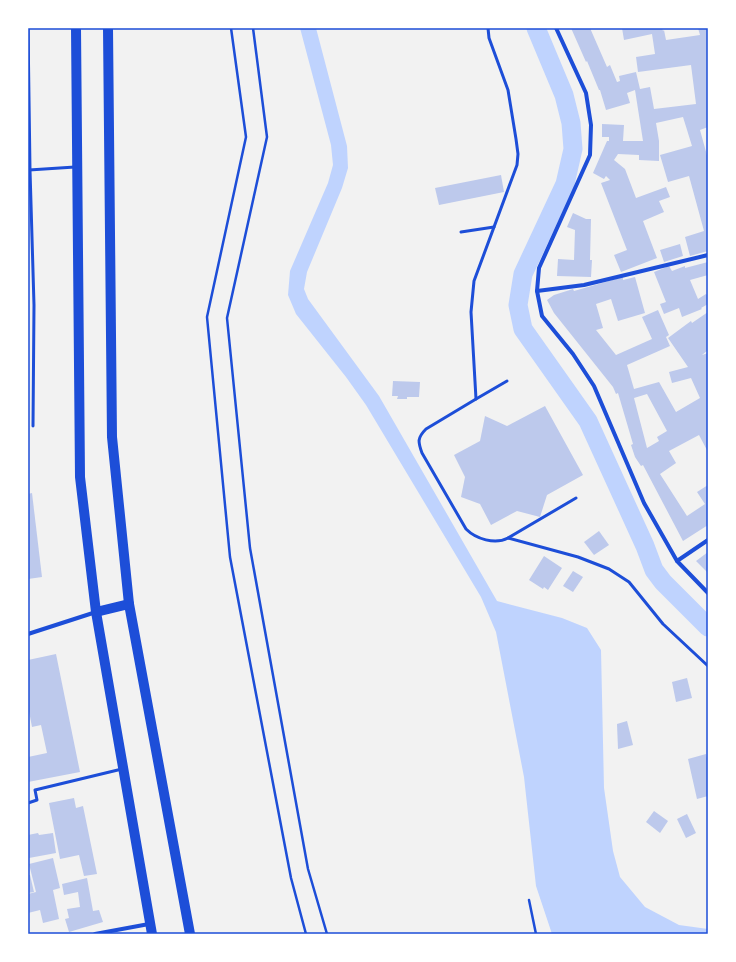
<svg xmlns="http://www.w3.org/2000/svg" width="736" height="962" font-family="Lato,sans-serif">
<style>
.water{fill:#bfd3fe}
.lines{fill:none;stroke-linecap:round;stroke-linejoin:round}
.canal{stroke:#bfd3fe;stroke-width:19}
.building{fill:#bdc9ec;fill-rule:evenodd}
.path{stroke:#1d4ed8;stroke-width:2.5}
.service{stroke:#1d4ed8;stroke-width:3}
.minor{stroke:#1d4ed8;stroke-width:4}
.primary{stroke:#1d4ed8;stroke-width:10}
.neatline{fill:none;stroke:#1d4ed8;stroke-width:1.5}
</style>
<rect width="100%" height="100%" fill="#f2f2f2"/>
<path class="water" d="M300,28h16l31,118 1,22 -6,20 -35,84 -3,17 4,10 71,97 118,205 65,17 25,10 14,22 3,138 9,63 7,26 25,30 34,18 29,4v5h-156l-16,-48 -12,-109 -28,-145 -15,-35 -115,-192 -20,-28 -50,-63 -8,-19 2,-24 38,-88 5,-18 -2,-20z"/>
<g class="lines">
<path class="canal" d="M536,28l28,67 7,28 2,26 -8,35 -42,90 -5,31 5,24 65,92 57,125 9,24 9,12 45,45"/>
</g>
<g class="building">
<path d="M571,28h19l17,39 3,-2 7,17 3,-1 -1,-5 17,-4 4,17 10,-2 4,22 42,-5 -5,-39 -53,7 -2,-15 19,-3 -3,-20 -28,6 -2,-12h40l1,3 1,-1 2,10 34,-5 -2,-7h10v99l-8,3 8,29v92l-18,5 -5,-19 19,-6 -15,-55 -21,6 -8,-27 32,-9 -9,-29 -27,6 3,18v20l-20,-1v-5l-21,-1 -4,6 11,9 11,29 30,-11 4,10 -11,4 5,11 -21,9 14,37 -36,14 -7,-17 13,-5 -26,-67 9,-3 -4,-4 -2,3 -11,-6 14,-32h2v-4h-7v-13l22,1 -1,16h20l-8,-51 -8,3 3,10 -24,7 -6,-20h-1l-12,-29 -1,1z"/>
<path d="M501,175l3,17 -65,13 -4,-17z"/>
<path d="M573,213l13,6h5l-1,41h2l-1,17 -34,-1 1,-17 16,1 1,-30 -8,-3z"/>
<path d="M680,244l3,12 -19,6 -4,-12z"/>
<path d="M708,262v13l-18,5 8,19 8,-5 2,2v8l-7,4 1,1 -20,8 -3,-9 -15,6 -4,-10 6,-2 -12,-30 15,-6 3,5 13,-5v2z"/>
<path d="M623,277v3l12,-3 10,36 -27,8 -7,-22 -15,5 7,24 -7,2 20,25 36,-16 -10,-22 16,-7 11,25 -3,2 4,9 -43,19 7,24 25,-7 17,30 24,-14 -9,-20 -19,5 -3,-11 19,-5 -20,-29 23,-17 1,2 16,-11v38l-6,5 6,-2v99l-9,-17 -30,16 7,12 -16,11 27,42 18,-12 -8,-12 11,-7v40l-25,16 -40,-76 -2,1 -6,-9 -4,-12 2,-1 -15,-51 -2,1 -3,-7 -59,-74 -7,-13 7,-5 19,-6 1,2zM647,394l20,37 -10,6 2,4 -12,7 -13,-50z"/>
<path d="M393,381l27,1 -1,15h-12v2h-10l1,-3h-6z"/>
<path d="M545,406l38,69 -36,20 -7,22 -23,-6 -26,14 -11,-21 -19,-7 4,-20 -11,-22 26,-14 5,-25 22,10z"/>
<path d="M32,493l10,84 -14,2v-85z"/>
<path d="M599,531l10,14 -15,10 -10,-13z"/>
<path d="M708,552v21l-12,-12z"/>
<path d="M544,556l18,12 -14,22 -4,-3 -1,2 -14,-9z"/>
<path d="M573,571l10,6 -10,15 -10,-6z"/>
<path d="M56,654l24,118 -52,10v-25l19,-4 -6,-28 -9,2 -4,-21v-46z"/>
<path d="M687,678l5,20 -16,4 -4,-20z"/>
<path d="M627,721l6,24 -15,4 -1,-25z"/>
<path d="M706,754l2,9v33l-11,3 -9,-40z"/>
<path d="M74,798l2,10 7,-2 14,68 -13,2 -5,-21 -19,4 -11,-56z"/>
<path d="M654,811l14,10 -8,12 -14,-11z"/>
<path d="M687,814l9,19 -10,5 -9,-19z"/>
<path d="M38,833l1,2 14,-2 3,20 -27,5 -1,-23z"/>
<path d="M53,858l7,30 -7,2 6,29 -16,4 -3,-13 -12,3v-19l8,-2 -7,-28z"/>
<path d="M28,875h2l4,17 -6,1z"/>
<path d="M87,878l6,33 6,-1 4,12 -34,10 -4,-13 4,-1 -2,-9 13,-2 -2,-15 -14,3 -2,-11z"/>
</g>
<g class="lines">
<g class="path">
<path d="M231,28l15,109 -39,180 23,240 61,321 15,56"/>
<path d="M253,28l14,109 -40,181 23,230 58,321 19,65"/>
<path d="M529,900l7,34"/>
</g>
<g class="service">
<path d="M28,28l2,142 4,135 -1,121"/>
<path d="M488,28l1,10 19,52 8,49 2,15 -1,11 -43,116 -3,31 5,87 -50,30c-9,9 -8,13 -4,24l44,76c10,10 29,16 42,9l70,19 31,12 20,13 34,42 45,42"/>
<path d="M29,170l46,-3"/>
<path d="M461,232l33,-5"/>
<path d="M476,399l31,-18"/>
<path d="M508,538l68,-40"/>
<path d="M28,803l9,-3 -2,-10 87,-21"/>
</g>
<g class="minor">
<path d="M556,28l30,65 5,32 -1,30 -51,113 -2,23 5,25 31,38 21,32 50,117 33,58 31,32"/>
<path d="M537,291l47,-6 124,-30"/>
<path d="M677,561l31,-21"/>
<path d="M28,634l68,-22"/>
<path d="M95,934l54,-10"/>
</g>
<g class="primary">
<path d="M76,28l4,449 16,135 56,322"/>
<path d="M108,28l4,409 17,167 61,330"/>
<path d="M96,612l33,-8"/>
</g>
</g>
<rect width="736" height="962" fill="none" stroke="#ffffff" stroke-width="58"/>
<rect x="29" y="29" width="678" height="904" class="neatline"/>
</svg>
